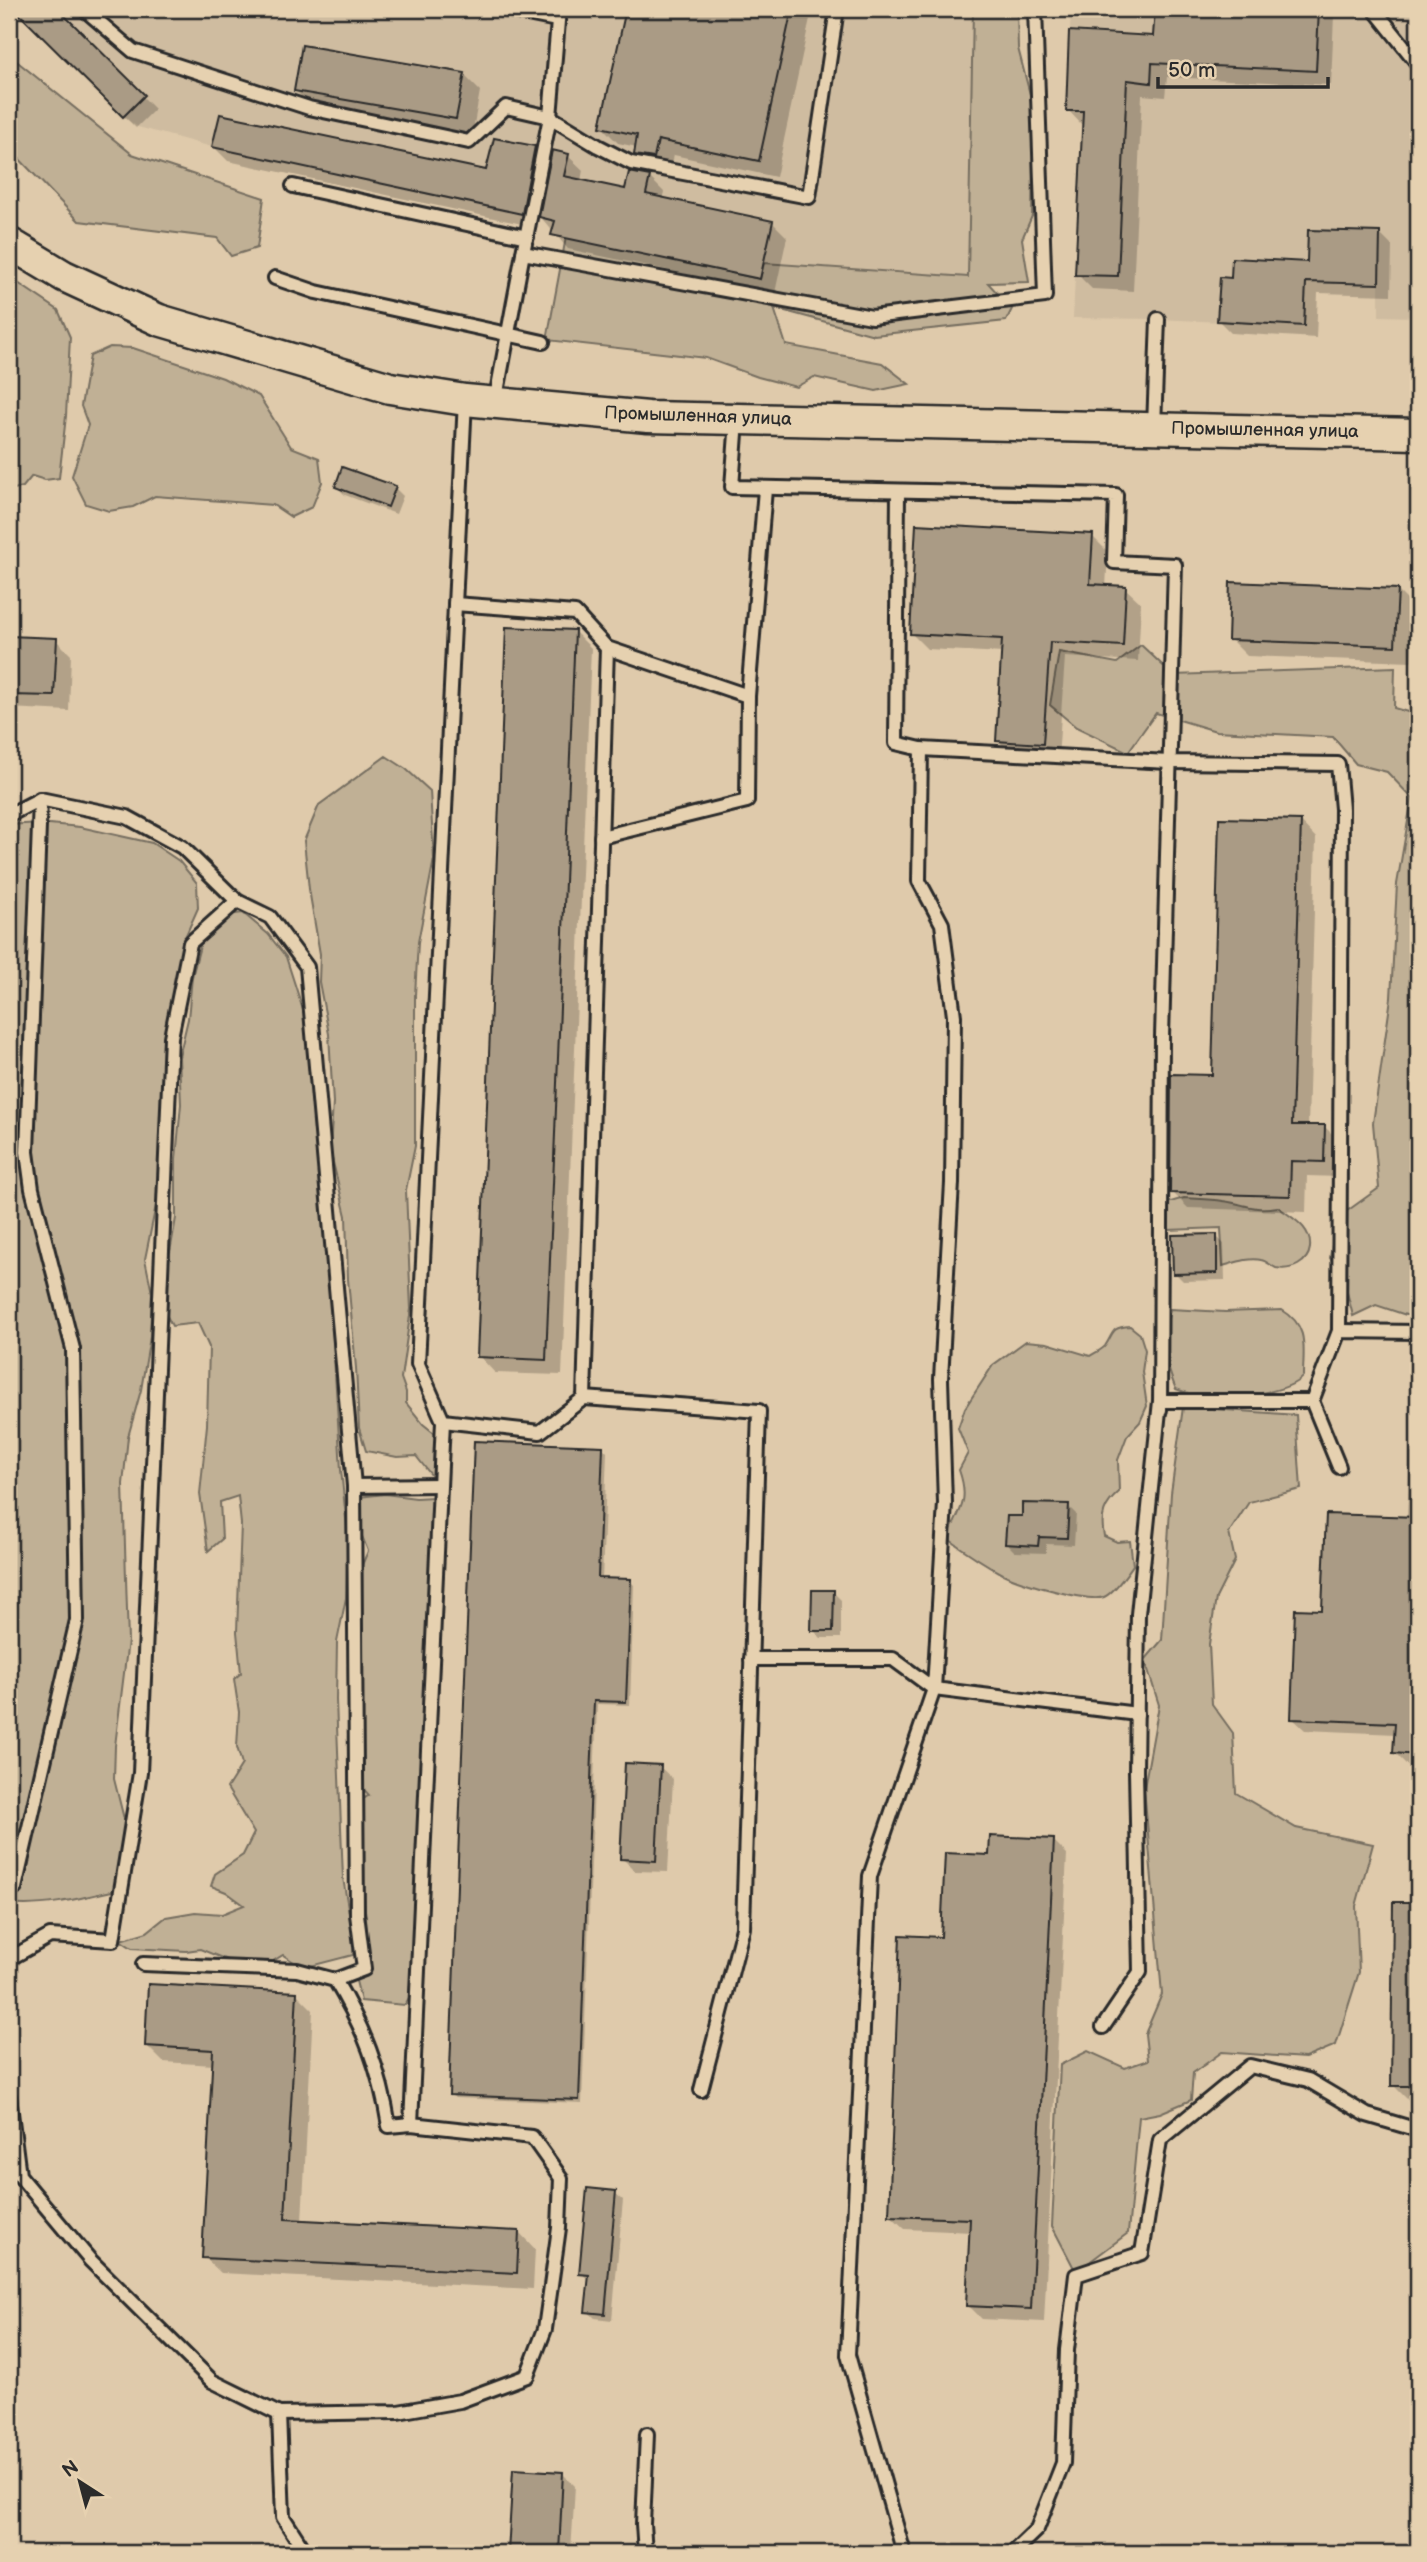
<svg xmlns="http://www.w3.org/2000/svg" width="1427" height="2562" font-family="'Balsamiq Sans',sans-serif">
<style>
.built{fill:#cfbca0}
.green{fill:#c0b095;stroke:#766e60;stroke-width:2}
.shadow{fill:#0003}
.building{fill:#aa9b85;stroke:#2b2b2b;stroke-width:2}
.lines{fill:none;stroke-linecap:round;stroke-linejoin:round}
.service-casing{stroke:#2b2b2b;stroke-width:18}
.tertiary-casing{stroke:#2b2b2b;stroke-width:35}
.service{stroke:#e6d1b0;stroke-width:12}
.tertiary{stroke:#e6d1b0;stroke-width:30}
.labels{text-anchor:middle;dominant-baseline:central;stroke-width:5;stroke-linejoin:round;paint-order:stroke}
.street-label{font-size:18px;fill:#2b2b2b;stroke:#e6d1b0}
</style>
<rect width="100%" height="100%" fill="#dfcaab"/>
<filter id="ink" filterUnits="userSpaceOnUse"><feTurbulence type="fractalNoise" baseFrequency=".0143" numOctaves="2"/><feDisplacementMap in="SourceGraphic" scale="14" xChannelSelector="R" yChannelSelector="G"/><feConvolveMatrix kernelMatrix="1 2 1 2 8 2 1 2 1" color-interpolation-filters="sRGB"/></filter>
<g filter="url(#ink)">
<g class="built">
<path d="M14,9h959l-5,268 -204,-14 -4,16 -208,-44 2,-14 -342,-74 -74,-20 -15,-10z"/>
<path d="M1071,9h347v308l-39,-1v-32l-72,-2 -3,44 -146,-7 -85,-1 10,-206 -17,-1z"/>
</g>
<g class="green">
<path d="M973,9h44l1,39 16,62 -2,106 -10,23 7,43 -41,1 24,26 -6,12 -132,14 -100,-27 12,37 96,18 27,21 -33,7 -62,-14 -18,10 -38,-10 -52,-19 -159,-18 19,-103 194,42 4,-16 204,14z"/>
<path d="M9,55l123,99 132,44 -7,50 -26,8 -14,-18 -138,-17 -70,-73z"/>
<path d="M9,277l49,33 12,27 -4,79 -7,62 -14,2 -13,-4 -9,11 -14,3z"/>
<path d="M110,347l23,1 90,30 36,18 32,51 28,11 3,24 -10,25 -21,10 -18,-12 -118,-9 -22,11 -24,4 -23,-7 -14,-28 16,-51 -7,-19 9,-50z"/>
<path d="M1141,645l32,30 222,-8 -1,41 24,7v600h-12l-30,-10 -23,11 -10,-40 -13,-18 6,-39 43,-31 -6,-65 18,-125 6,-114 15,-86 -25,-26 -31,-8 -23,-27 -117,-6 -60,-18 -28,39 -52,-25 -26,-22 9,-53 58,11z"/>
<path d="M386,756l20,13 24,22 4,68 -16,83 -3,53v151l-9,44 5,119 -10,69 5,14v11l17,21 16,13 -4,43 -19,-24 -19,1 -31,-6 -7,-23 -3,-60 -8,-89 -2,-63 -16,-66 3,-47 -4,-69 -10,-52 1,-28 -11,-65 -5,-48 15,-36z"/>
<path d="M39,823l41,4 72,16 27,18 18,22 1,25 -12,27 -12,52 -8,77 -9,136 -12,59 7,34 -2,44 -9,53 -13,47 -5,47 5,157 -13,105 -1,33 16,64 -14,47c-34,8 -72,18 -107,14v-1079z"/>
<path d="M243,913l25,21 18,23 18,56 14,110 12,134 3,83 8,130 7,68 -2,60 -9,44 -1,58 7,178 11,65 -1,12 -50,13 -20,-13 -18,11h-23l-42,-17 -14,2 -54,-3 -12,-8 27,-8 19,-15 29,-5 27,2 22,-9 -18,-13 -15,-6 4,-12 28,-19 11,-22 -27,-45 15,-24 -5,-17 2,-35 -5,-33 7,-6 -4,-41 4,-108 -3,-28 -18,6 2,37 -14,12 -8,-57 7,-69 2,-78 -11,-24 -26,3 -7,-14 4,-54 7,-40v-59l5,-55 -2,-47 9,-38 4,-42 10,-39 17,-22z"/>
<path d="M1184,1198c13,1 26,1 39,3 23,3 28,10 55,6 14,11 34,20 32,41 -2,15 -18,23 -34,20 -5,-2 -9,-7 -15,-8 -11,-3 -27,3 -38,6l-2,-38 -53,2 -8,-15 7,-12z"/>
<path d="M1170,1309l55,3 57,-2c28,16 21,40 21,66 -15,19 -77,22 -100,20 -9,-1 -19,-4 -27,-7 -8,-17 -9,-35 -22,-47v-10l8,-7 5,-1z"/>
<path d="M1130,1326l10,8 5,16 -3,22 5,34 -7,16 -13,14 -9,24 1,32c-15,13 -19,24 -15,44l13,6 13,-1 3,24c-7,10 -19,28 -29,32 -16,6 -85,-15 -101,-23 -20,-11 -38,-23 -56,-36 13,-28 23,-37 12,-68l9,-17 -10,-25 7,-20 28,-43 33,-24 21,2 43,13c4,-3 12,-6 15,-10 10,-14 4,-18 25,-20z"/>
<path d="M1183,1407l113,8 5,74 -52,13 -20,31 6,27 -19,38 -7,46 3,60 21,29 3,60 60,35 77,16 -17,62 3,66 -23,73 -31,13 -83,-6 -29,21 -2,27 -31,13 -21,4 -11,116 -52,39 -24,-46 8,-161 28,-14 37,17 23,-8 -3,-26 17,-40 -18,-206 15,-83 -14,-45 17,-20 9,-147z"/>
<path d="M385,1494l31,4 17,-1 4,24 -25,471 -7,13 -44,-4 -7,-28 13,-23 -1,-34 -10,-54 -2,-56 15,-11 -18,-20 6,-198 11,-26 -10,-25 1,-29z"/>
</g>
<g class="shadow">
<path d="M17,9h38l100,100 -19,19z"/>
<path d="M627,9h185l-36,168 -102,-22 -4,19 -18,-4 -16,-16 1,-7 -19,-4 -16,-16z"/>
<path d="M1156,9h172l6,6 -3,70 -164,-8 -2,20 -23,-2 -9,196 -41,-2 -15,-15 6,-148 -15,-16 87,-72z"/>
<path d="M464,75l16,16 -8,44 -160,-28 -16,-16z"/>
<path d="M214,147l274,25 46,-24 17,17 17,-9 15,14 -2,11 46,10 22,-14 15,15 -2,7 110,23 15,15 -12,56 -207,-44 -30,-35 -2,13 -308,-66z"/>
<path d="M1380,234l12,12 -1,49 -73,-2 -2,45 -85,-5 -12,-12 14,-41 75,-16z"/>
<path d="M337,487l58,1 8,8 -7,18 -51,-19z"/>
<path d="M1092,536l16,16 -2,35 19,1 16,15 -3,58 -73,-4 -7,102 -45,-3 -15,-16 5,-87 -76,-4 -16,-16z"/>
<path d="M1397,590l17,17 -3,55 -164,-6 -17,-17z"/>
<path d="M574,631l17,17 -29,727 -67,-2 -16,-17z"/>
<path d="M9,638l47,2 15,15 -2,56 -60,-3z"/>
<path d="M1300,821l16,17 -8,289h17l16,16 -1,34 -33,-1 -1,36 -118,-4 -16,-16z"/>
<path d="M1216,1236l8,8 1,36 -42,1 -8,-8z"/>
<path d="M603,1448l4,4 -5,128 28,1 4,4 -4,120 -33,-1 -15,399 -127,-5 -4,-3z"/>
<path d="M1410,1453h8v313l-11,-1 -12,-12 1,-19 -91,-4 -13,-12 32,-106 83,-93z"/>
<path d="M1068,1506l8,8 -2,31 -28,-1v9l-31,-1 -8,-8 16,-26z"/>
<path d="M833,1592l8,8v38h-20l-8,-8z"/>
<path d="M660,1767l13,12 -5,93 -33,-1 -13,-13z"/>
<path d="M1053,1840l14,14 -23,468 -62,-3 -14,-14 4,-73 -67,-3 -14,-13 52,-278 48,-81z"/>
<path d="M1395,1904h23v198h-8l-17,-17z"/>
<path d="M296,1993l17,17 -11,211 217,11 16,17 -2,40 -312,-16 -17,-16 10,-192 -51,-3 -16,-16z"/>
<path d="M615,2193l8,7 -11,120 -17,-2 -8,-7 2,-31 -8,-7z"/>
<path d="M514,2471l49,3 12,12 -4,67h-62z"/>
</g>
<g class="building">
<path d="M14,9h44l87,86 -22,22z"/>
<path d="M626,9h166l-33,152 -101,-21 -4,18 -20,-3 3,-20 -37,-8z"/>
<path d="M1155,9h164l-3,62 -164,-8 -1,20 -24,-3 -9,196 -43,-1 8,-164h-17l3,-80 84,5z"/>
<path d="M302,45l163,28 -9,46 -162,-28z"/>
<path d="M220,114l266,56 8,-32 41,8 -13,68 -310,-67z"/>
<path d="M552,150l17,4 -5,22 61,13 4,-17 21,4 -4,18 127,27 -13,58 -209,-44 4,-14 -16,-4z"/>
<path d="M1308,230l72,2 -1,52 -73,-2 -2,44 -87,-5 3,-44 11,1 1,-20 75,4z"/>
<path d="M342,467l54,19 -8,21 -53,-20z"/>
<path d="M916,524l177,10 -3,50 36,2 -3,60 -73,-4 -7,102 -47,-3 6,-102 -92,-5z"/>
<path d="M1230,582l168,7 -3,57 -167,-6z"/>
<path d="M506,627l69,3 -29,730 -69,-3z"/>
<path d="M9,636l48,2 -3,58 -45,-1z"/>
<path d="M1219,818l82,2 -9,305h33l-1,37 -33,-1 -1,35 -120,-3 1,-119 41,1z"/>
<path d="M1217,1234v39l-44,1 -1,-39z"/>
<path d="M474,1441l129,5 -5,132 33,1 -5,123 -32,-1 -15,399 -130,-5z"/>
<path d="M1022,1503l47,1 -2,34 -28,-1 -1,9 -33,-2 2,-28h15z"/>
<path d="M1326,1514l92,3v238l-25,-2 2,-30 -104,-4 4,-110 27,1z"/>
<path d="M812,1590h22l-1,41h-22z"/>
<path d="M625,1763l36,2 -5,96 -36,-2z"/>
<path d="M990,1836l64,3 -23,470 -65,-3 4,-87 -81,-3 11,-281 41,2 4,-84 44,2z"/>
<path d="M1393,1902h25v184h-27z"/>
<path d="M148,1984l149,8 -12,227 234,12 -2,42 -315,-15 11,-208 -68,-4z"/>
<path d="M587,2188l29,3 -11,123 -20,-2 4,-37 -10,-1z"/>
<path d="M513,2469l50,3 -4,81h-51z"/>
</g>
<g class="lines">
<g class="service-casing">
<g id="service">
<path d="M84,9l49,42 176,57 160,34 37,-35 44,10 -27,136"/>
<path d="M502,9l55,11"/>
<path d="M559,9l-9,108 48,29 33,17 178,34 28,-188"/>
<path d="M1374,9l44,55"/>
<path d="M293,186l234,51"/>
<path d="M275,278l41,14 227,50"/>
<path d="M465,400l-47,964 25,57 97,11 44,-34 175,13 -16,517 -42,162"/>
<path d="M495,403l28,-150 349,64 173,-21 -10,-287"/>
<path d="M737,420l-5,67 384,8 -2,67 61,3 -13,472 -2,373"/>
<path d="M1154,427l4,-108"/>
<path d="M898,491l-2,252 25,6 248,13 169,2 4,45 -3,522"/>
<path d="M455,604l120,9 32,35 141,48"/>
<path d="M921,749l-2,132 23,43 12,92 -2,167 -11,196 4,124 -11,186 203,25"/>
<path d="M9,815l31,-16 87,18 55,30 55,54"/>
<path d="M601,837l146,-36 1,-105 17,-207"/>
<path d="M584,1398l23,-750"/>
<path d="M1339,1467l-27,-66 27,-70 79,1"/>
<path d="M751,1659h142l41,30 -64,187 -22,479 56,198"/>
<path d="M9,1892l6,-4 62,-268 -4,-271 -41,-160 -5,-37 13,-353"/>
<path d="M9,1959l41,-23 63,4 27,-167 31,-736 19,-94 47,-42 33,16 37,50 47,519 86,-1"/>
<path d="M335,1980l29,-11 -7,-55 -3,-428"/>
<path d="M1103,2027l37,-55 -4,-201 2,-157 22,-213h152"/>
<path d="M9,2097l10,78 71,85 122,121 67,33 119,-2 62,-11 67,-25 18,-47 14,-101 2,-50 -29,-41 -121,-13 -22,2c-9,-56 -25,-98 -54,-146l-38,-10 -154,-6"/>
<path d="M411,2124l32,-703"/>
<path d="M279,2414l4,103 23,36"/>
<path d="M645,2553l-2,-29 4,-90"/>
<path d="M1012,2553l25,-24 26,-66 4,-113 9,-75 66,-22 18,-113 90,-74 58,14 59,35 51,15"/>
</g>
</g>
<g class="tertiary-casing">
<path id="tertiary" d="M9,243l55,33 95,44 231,68 75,12 183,17 770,17"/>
</g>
<use href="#service" class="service"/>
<use href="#tertiary" class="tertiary"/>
</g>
</g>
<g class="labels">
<g class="street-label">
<text transform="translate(698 416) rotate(2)">Промышленная улица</text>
<text transform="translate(1265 430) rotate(1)">Промышленная улица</text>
</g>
</g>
<rect width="1427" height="2562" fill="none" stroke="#e6d1b0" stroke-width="35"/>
<rect x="18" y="18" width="1392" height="2527" fill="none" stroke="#2b2b2b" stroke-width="2.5" filter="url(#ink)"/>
<g transform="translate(80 2482) rotate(324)" stroke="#e6d1b0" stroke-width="5" paint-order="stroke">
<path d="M0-5L12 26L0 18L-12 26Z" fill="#2b2b2b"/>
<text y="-10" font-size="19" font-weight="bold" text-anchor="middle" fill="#2b2b2b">N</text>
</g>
<path d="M1158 77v10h170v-10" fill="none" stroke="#2b2b2b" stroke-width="3.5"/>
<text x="1168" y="77" font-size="21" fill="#2b2b2b" stroke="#e6d1b0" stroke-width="5" paint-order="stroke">50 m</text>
</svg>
